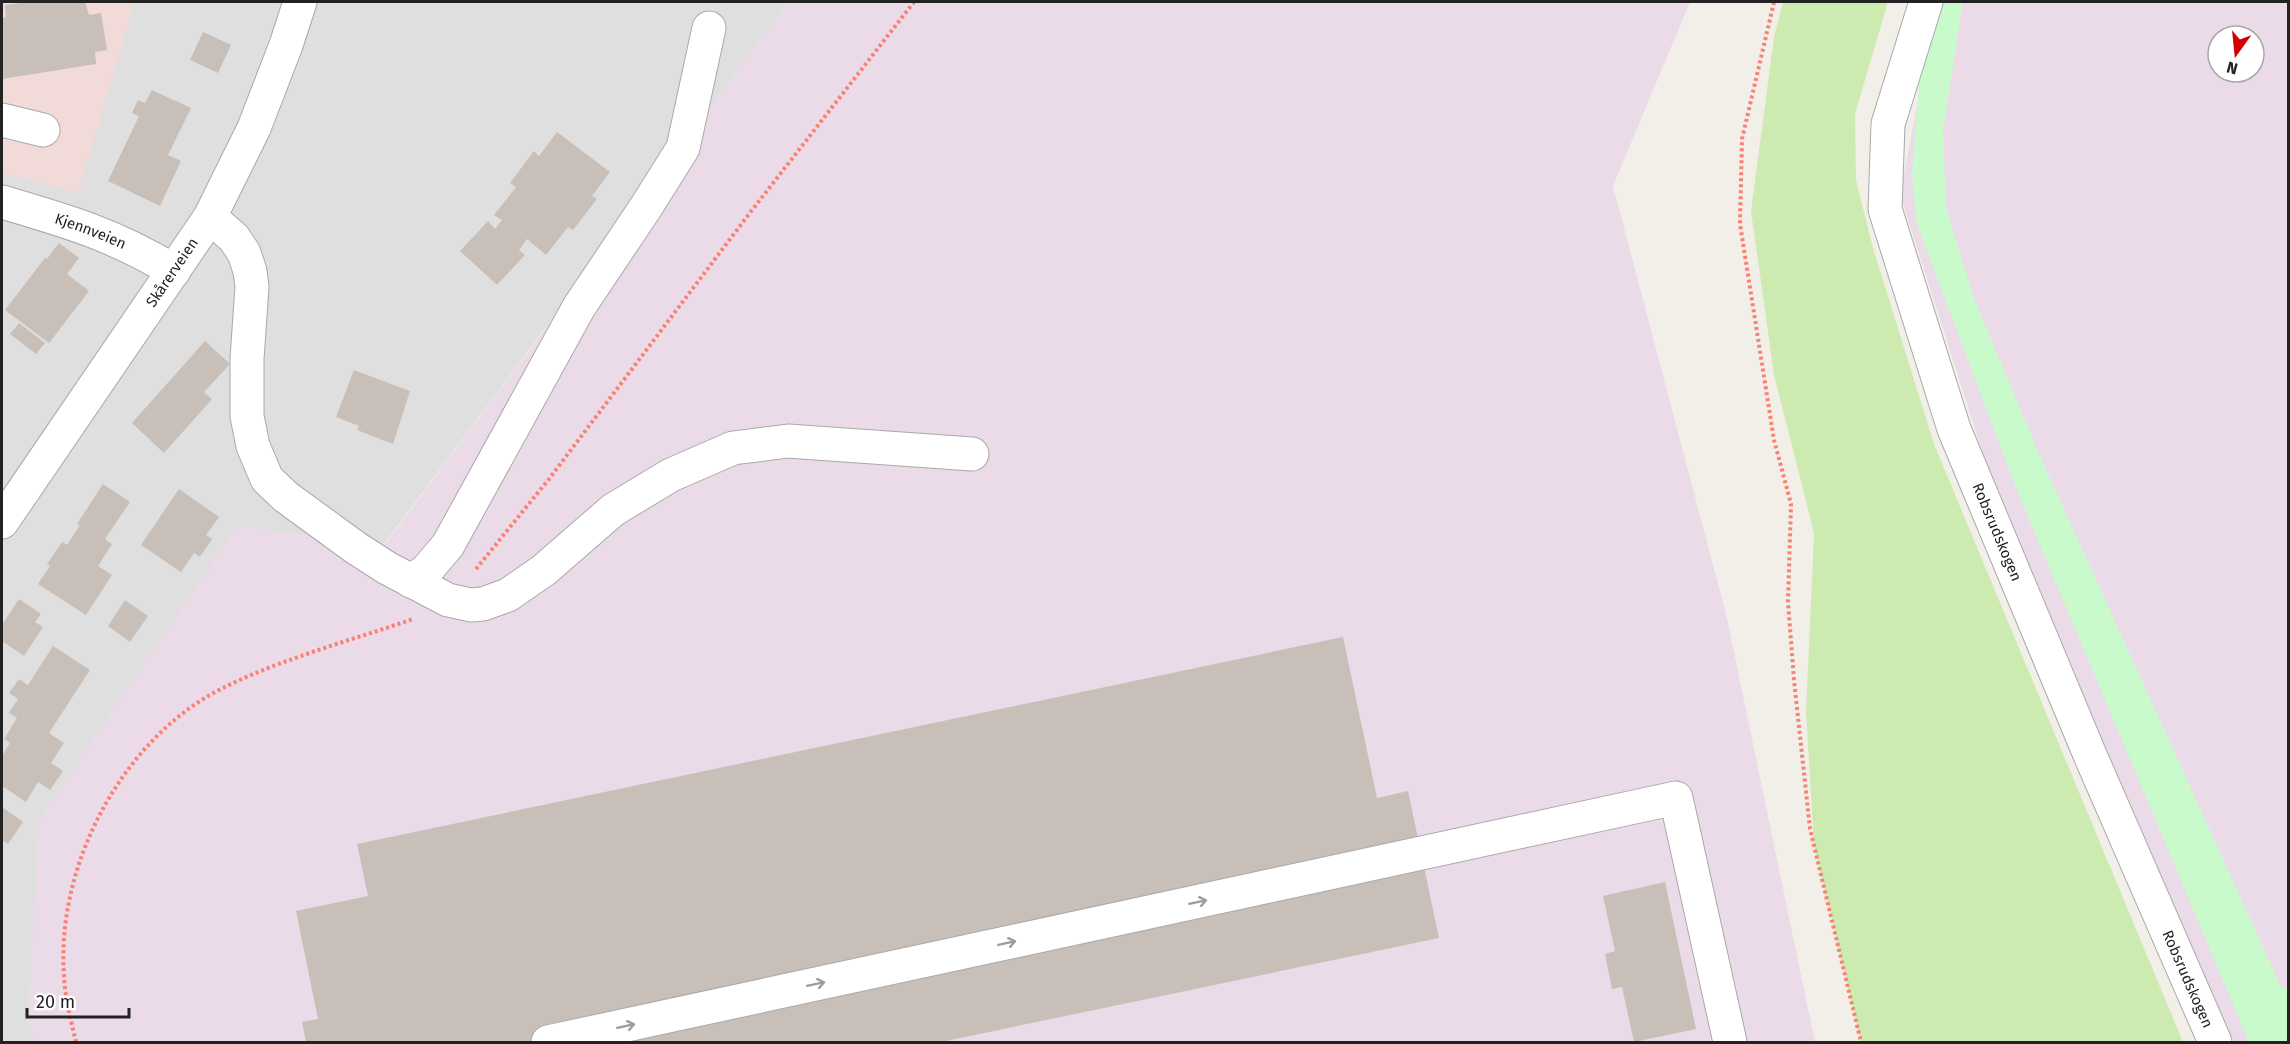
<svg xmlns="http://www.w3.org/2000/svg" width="2290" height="1044" font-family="'Fira Sans',sans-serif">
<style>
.residential{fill:#e0dfdf}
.commercial{fill:#f2dad9}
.industrial{fill:#ebdbe8;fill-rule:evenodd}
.grass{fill:#cdebb0}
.park{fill:#c8facc}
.building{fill:#c7bfb8}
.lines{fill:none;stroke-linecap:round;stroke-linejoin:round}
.minor-casing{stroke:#a9a9a9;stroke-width:35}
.path{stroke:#fa8072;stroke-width:4;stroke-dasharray:3 3;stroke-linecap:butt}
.minor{stroke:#fff;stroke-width:33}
.oneway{stroke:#9c9c9c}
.labels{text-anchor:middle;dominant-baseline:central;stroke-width:5;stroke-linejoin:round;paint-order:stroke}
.street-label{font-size:15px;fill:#222;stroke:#fff}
</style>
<rect width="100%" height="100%" fill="#f2efe9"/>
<path class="residential" d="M2,2h787l-405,542 -148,-17 -208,491 8,24h-34z"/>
<path class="commercial" d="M2,2h118l14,3 -56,188 -76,-21z"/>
<g class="industrial">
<path d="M789,2h901l-77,184 113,428 89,428h-1779l-8,-23 11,-198 197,-294 149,17z"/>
<path d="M1937,2h351v1040h-56l-69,-157 -180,-431 -83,-260zM2218,36h36v36h-36z"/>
</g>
<path class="grass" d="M1783,2h105l-33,112 1,66 17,68 61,196 249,598h-322l-1,-3 -46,-193 -8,-134 8,-179 -40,-158 -23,-164 23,-174z"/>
<path class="park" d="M1944,2h19l-20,129 3,76 27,89 66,158 243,535 6,-2v55h-39l-233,-554 -99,-264 -5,-50 7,-91z"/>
<g class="building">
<path d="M28,2h57l4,13 12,-2 6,37 -12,2 1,12 -94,15v-61l4,-1 -1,-12z"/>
<path d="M203,32l28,13 -13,28 -28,-13z"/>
<path d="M152,90l39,18 -23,47 13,6 -21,45 -52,-25 31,-65 -7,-3 6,-13 7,3z"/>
<path d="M557,132l53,40 -18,24 5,3 -24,31 -5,-3 -22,28 -19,-16 -8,11 6,5 -28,30 -37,-34 28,-30 7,8 7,-9 -8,-5 22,-28 -6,-4 24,-32 5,5z"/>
<path d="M59,243l20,15 -12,16 22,17 -40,52 -44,-33 40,-52 2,1z"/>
<path d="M19,323l26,20 -9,11 -26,-20z"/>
<path d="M205,341l25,23 -26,28 8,7 -48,54 -32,-30z"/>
<path d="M354,370l56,21 -17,53 -36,-14 2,-4 -23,-9z"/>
<path d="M103,484l27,18 -25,37 7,5 -14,22 14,9 -26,40 -48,-31 12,-18 -3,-2 15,-22 5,3 13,-20 -3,-1z"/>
<path d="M179,489l40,28 -13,18 6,4 -12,18 -6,-4 -13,19 -40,-27z"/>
<path d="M19,599l22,15 -6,8 8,5 -19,29 -22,-15v-16z"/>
<path d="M125,600l23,16 -18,26 -22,-16z"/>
<path d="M1343,637l34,161 31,-7 31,147 -498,104h-635l-4,-20 16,-3 -22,-108 72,-15 -11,-52z"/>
<path d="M53,646l37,24 -41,63 15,10 -13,20 12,8 -13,19 -12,-8 -12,20 -24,-16v-30l8,-13 -6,-4 13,-21 -8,-5 9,-14 -9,-6 10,-14 9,6z"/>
<path d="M2,807l21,15 -15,22 -6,-4z"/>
<path d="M1665,882l31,147 -62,13 -12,-55 -10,2 -7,-35 10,-3 -12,-55z"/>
</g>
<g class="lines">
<g class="minor-casing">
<g id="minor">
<path id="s1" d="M1926,2l-38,122 -3,85 69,220 136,326 125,287"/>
<path d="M2,120l41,10"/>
<path id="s2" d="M2,202c65,19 113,33 172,69"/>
<path d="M210,217l24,21 10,15 6,18 2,16 -5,72v57l6,30 14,33 19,18 70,51 31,20 61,32 23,5 12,-1 25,-9 36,-25 69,-60 58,-35 62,-27 55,-7 184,13"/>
<path id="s3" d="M2,522l208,-305 44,-89 32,-83 14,-43"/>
<path d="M411,581l15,-10 22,-26 131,-238 67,-100 37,-59 26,-120"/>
<path d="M548,1042l1128,-244 54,244"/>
</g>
</g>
<g class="path">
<path d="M1774,2l-32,137 -2,85 34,216 17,64 -3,98 6,78 16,149 51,213"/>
<path d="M476,569l73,-90 200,-265 165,-212"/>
<path d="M76,1042c-5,-21 -11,-44 -12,-66 -8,-109 56,-233 153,-285 62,-32 130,-49 196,-72"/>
</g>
<use href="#minor" class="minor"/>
</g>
<defs><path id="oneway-shaft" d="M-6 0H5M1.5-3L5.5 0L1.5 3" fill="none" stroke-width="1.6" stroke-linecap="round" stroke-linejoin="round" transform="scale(1.5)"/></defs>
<g class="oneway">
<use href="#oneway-shaft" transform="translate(1198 902) rotate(-12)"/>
<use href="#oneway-shaft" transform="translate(1007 943) rotate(-12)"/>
<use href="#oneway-shaft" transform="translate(816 984) rotate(-12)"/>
<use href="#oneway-shaft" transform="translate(626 1026) rotate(-12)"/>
</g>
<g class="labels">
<g class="street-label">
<text stroke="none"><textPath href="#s2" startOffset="93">Kjennveien</textPath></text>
<text stroke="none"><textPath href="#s3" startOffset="302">Skårerveien</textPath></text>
<text stroke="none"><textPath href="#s1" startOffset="555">Robsrudskogen</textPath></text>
<text stroke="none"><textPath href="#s1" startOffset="1041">Robsrudskogen</textPath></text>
</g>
</g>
<rect width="2290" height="1044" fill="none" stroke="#222222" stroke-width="6"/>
<g transform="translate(2236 54) rotate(195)"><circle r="28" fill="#ffffff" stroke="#a7a7a7" stroke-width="1.5"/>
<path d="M0-4.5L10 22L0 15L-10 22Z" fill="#d40000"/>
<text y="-9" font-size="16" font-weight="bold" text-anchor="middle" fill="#222222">N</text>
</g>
<path d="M27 1008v9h102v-9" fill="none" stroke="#222222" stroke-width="3"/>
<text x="36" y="1008" font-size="18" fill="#222222" stroke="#ffffff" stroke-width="4.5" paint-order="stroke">20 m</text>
</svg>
